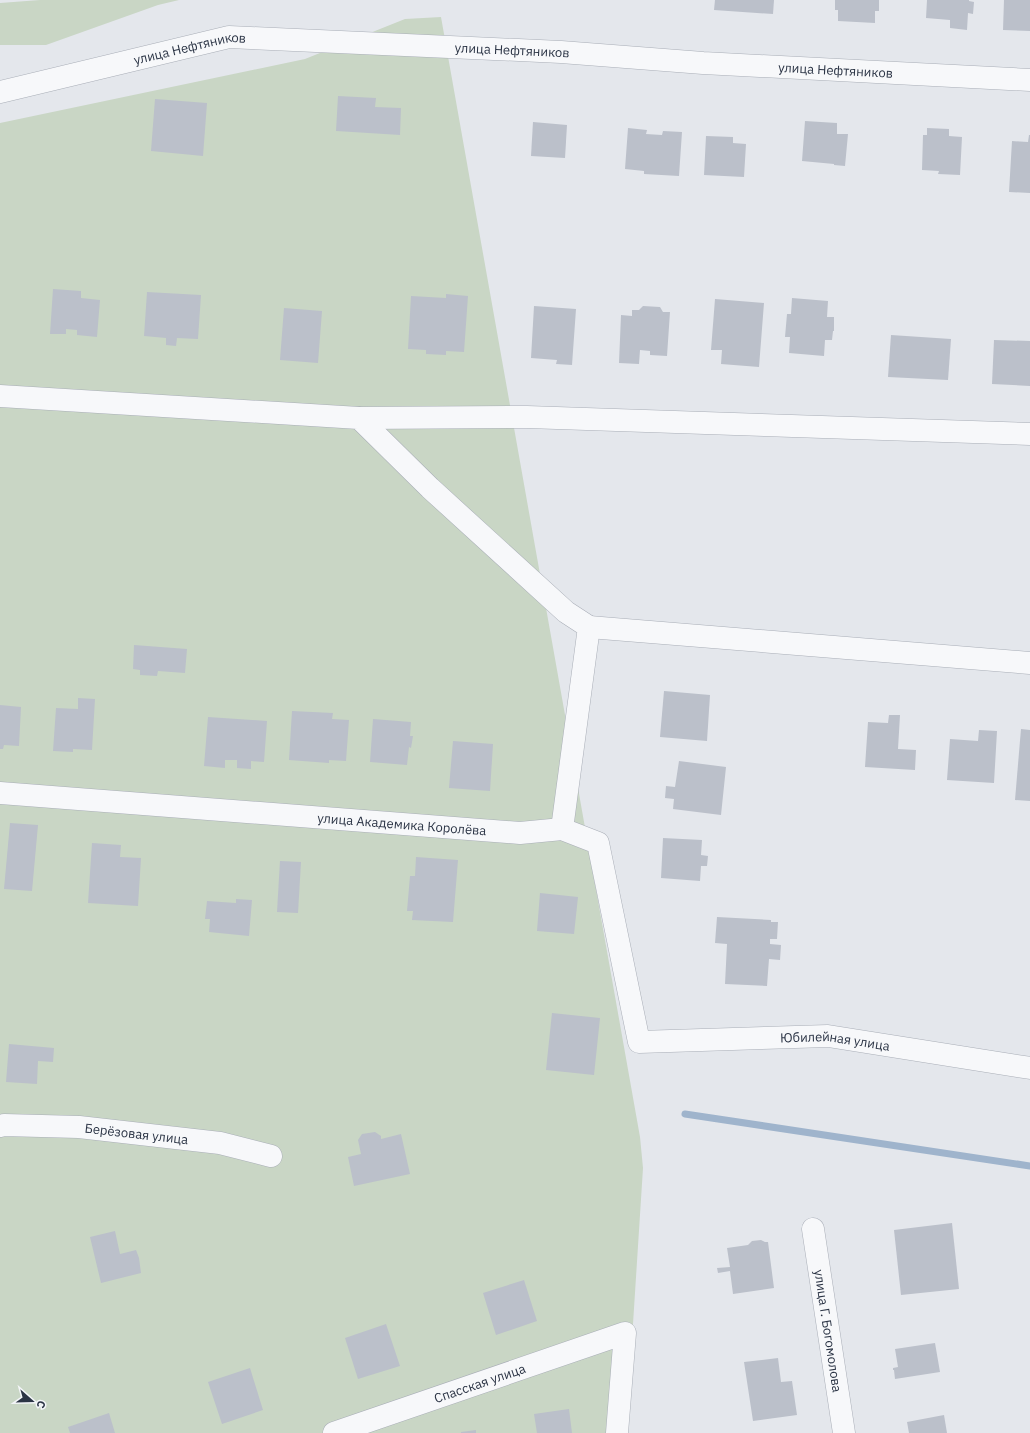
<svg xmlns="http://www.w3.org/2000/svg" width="1030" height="1433" font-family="'IBM Plex Sans',sans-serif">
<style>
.green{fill:#c9d6c5}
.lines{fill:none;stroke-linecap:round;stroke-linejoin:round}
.stream{stroke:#9fb4cc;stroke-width:7}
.building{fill:#bbc0ca}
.minor-casing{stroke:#a9aeb7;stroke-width:23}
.minor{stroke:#f7f8fa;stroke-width:22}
.labels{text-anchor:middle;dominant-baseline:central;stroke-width:3.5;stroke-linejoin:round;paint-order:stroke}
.street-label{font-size:13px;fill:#2b3445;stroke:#f4f6f9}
</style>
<rect width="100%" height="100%" fill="#e4e7ec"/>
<g class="green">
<path d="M40,0h139l-21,5 -112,40h-46v-42z"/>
<path d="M441,17l199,1120 3,31 -17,265h-626v-1310l305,-64 100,-40z"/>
</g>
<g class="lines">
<path class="stream" d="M685,1114l345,52"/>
</g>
<g class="building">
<path d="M715,0h59l-1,14 -59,-4z"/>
<path d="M835,0h44v11h-4v12l-37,-2v-11h-3z"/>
<path d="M927,0h42v1l5,1 -1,12 -5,-1 -1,17 -17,-2v-8l-24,-2z"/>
<path d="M1004,0h26v31l-27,-1z"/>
<path d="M338,96l38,2 -1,9 26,1 -1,27 -64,-4z"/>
<path d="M155,99l52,4 -4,53 -52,-5z"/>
<path d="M805,121l32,2v11h11l-3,32 -11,-1v-1l-32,-3z"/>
<path d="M533,122l34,3 -2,33 -34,-2z"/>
<path d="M628,128l19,2 -1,4 16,1 1,-4 19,1 -3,44 -35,-2v-3l-19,-2z"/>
<path d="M927,128l22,1v7l13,1 -2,38 -22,-1 1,-3 -17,-1 1,-35h4z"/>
<path d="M1029,135h1v58l-21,-1 3,-51 16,1z"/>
<path d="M706,136l27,1v6l13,1 -2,33 -40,-2z"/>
<path d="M53,289l28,2v7l19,2 -3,37 -20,-2v-5l-11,-1v5h-16z"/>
<path d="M147,292l54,3 -3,44 -21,-1 -1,8 -10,-1v-7l-22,-2z"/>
<path d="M446,294l22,2 -4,56 -18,-1v4l-20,-1v-4l-18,-1 3,-53 35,2z"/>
<path d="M792,298l36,3 -1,16h7v14h-1l-1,9h-7l-1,16 -35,-3 1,-16h-5l2,-23h4z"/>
<path d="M715,299l49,4 -5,64 -38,-3 1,-14h-11z"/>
<path d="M534,306l42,3 -4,56 -16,-1 1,-4 -26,-2z"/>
<path d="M643,306l17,1 3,5h7l-3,44 -17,-1v-4l-10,-1 -1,14 -20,-1 2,-48 11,1v-6h7z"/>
<path d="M284,308l38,3 -4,52 -38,-3z"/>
<path d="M891,335l60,4 -3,41 -60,-3z"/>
<path d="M994,340l36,1v45l-38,-2z"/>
<path d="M134,645l53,4 -2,24 -27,-2 -1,5 -17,-1v-5l-7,-1z"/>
<path d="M664,691l46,4 -3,46 -47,-4z"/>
<path d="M78,698l17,1 -3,51 -19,-1v3l-20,-1 3,-43 22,1z"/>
<path d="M0,705l21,2 -2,39 -15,-1 -1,4h-3z"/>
<path d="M292,711l41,2 -1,6 17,1 -3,41 -17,-1v3l-40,-3z"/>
<path d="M889,715h11l-2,34 18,1 -1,20 -50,-3 3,-45 20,1z"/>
<path d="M208,717l59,4 -3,41 -13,-1v8l-14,-1v-8h-12v8l-21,-2z"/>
<path d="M373,719l38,3 -1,14h3l-2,12 -2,-1 -2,18 -37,-3z"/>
<path d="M1021,729l9,1v71l-15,-1z"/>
<path d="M979,730l18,1 -3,52 -47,-3 3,-41 28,2z"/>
<path d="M453,741l40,3 -3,47 -41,-3z"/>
<path d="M679,761l47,6 -5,48 -48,-6 1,-10 -9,-1 1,-12 9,1z"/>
<path d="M10,823l28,2 -6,66 -28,-2z"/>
<path d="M663,838l39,2 -1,15 7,1 -1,10h-6l-1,15 -39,-3z"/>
<path d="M92,843l29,2 -1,12 21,1 -3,48 -50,-3z"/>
<path d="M416,857l42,3 -5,62 -41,-2 1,-9h-6l3,-35h5z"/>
<path d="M280,861l21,1 -3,51 -21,-1z"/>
<path d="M540,893l38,4 -4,37 -37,-3z"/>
<path d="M236,899l16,1 -3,36 -40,-4 1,-13h-5l2,-18 29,2z"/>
<path d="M717,917l54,3v2h7l-1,17h-7v5l11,1 -1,15 -11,-1 -2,27 -42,-2 2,-40 -12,-1z"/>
<path d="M552,1013l48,5 -6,57 -48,-5z"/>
<path d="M9,1044l45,4 -1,14 -15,-1 -1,23 -31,-2z"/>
<path d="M375,1132l6,4v3l20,-5 9,40 -56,12 -6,-29 13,-3 -3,-14 4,-6z"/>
<path d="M952,1223l7,66 -58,6 -7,-65z"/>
<path d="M115,1231l5,23 16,-4 3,8 2,15 -40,10 -11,-46z"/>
<path d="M761,1240l4,2h3l6,46 -41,6 -3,-23 -12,2 -1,-5 13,-1 -3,-19 21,-3 4,-4z"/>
<path d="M524,1280l13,41 -41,14 -13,-42z"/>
<path d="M386,1324l14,42 -42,13 -13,-41z"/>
<path d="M935,1343l5,29 -45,7 -1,-9h-1v-2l5,-1 -3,-18z"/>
<path d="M778,1358l3,24 11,-1 5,34 -44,6 -9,-59z"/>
<path d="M250,1368l13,42 -41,14 -14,-42z"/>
<path d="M569,1409l3,24h-35l-3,-19z"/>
<path d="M109,1413l6,20h-45l-2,-6z"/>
<path d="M944,1415l3,18h-38l-2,-11z"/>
<path d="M476,1430v3h-15v-1z"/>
</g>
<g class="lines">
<g class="minor-casing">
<g id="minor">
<path id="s1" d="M0,92l229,-55 332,15 142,11 327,17"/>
<path d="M0,396l359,22 71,70 136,124 23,15 -27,202"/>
<path d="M359,418l168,-1 503,17"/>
<path d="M589,627l441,36"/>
<path id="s2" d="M0,793l520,40 42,-4 36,14 41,199 189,-6 202,32"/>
<path id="s3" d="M0,1126l4,-1 75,2 141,16 51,13"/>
<path id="s4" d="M813,1229l31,204"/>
<path id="s5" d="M334,1433l291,-100 -8,100"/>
</g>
</g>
<use href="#minor" class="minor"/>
</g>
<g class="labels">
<g class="street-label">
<text stroke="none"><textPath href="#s1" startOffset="195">улица Нефтяников</textPath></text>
<text stroke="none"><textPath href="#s1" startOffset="519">улица Нефтяников</textPath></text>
<text stroke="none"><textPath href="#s1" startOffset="843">улица Нефтяников</textPath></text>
<text stroke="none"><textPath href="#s2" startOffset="403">улица Академика Королёва</textPath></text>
<text stroke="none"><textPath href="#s2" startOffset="1002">Юбилейная улица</textPath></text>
<text stroke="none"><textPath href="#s3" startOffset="137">Берёзовая улица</textPath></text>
<text stroke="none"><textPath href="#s4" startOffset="103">улица Г. Богомолова</textPath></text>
<text stroke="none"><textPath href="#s5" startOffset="154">Спасская улица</textPath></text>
</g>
</g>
<g transform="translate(32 1401) rotate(110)" stroke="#f4f6f9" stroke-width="3" paint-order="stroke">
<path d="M0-3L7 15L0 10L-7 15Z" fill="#2b3445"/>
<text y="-6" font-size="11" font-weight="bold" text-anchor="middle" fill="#2b3445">С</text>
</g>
</svg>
